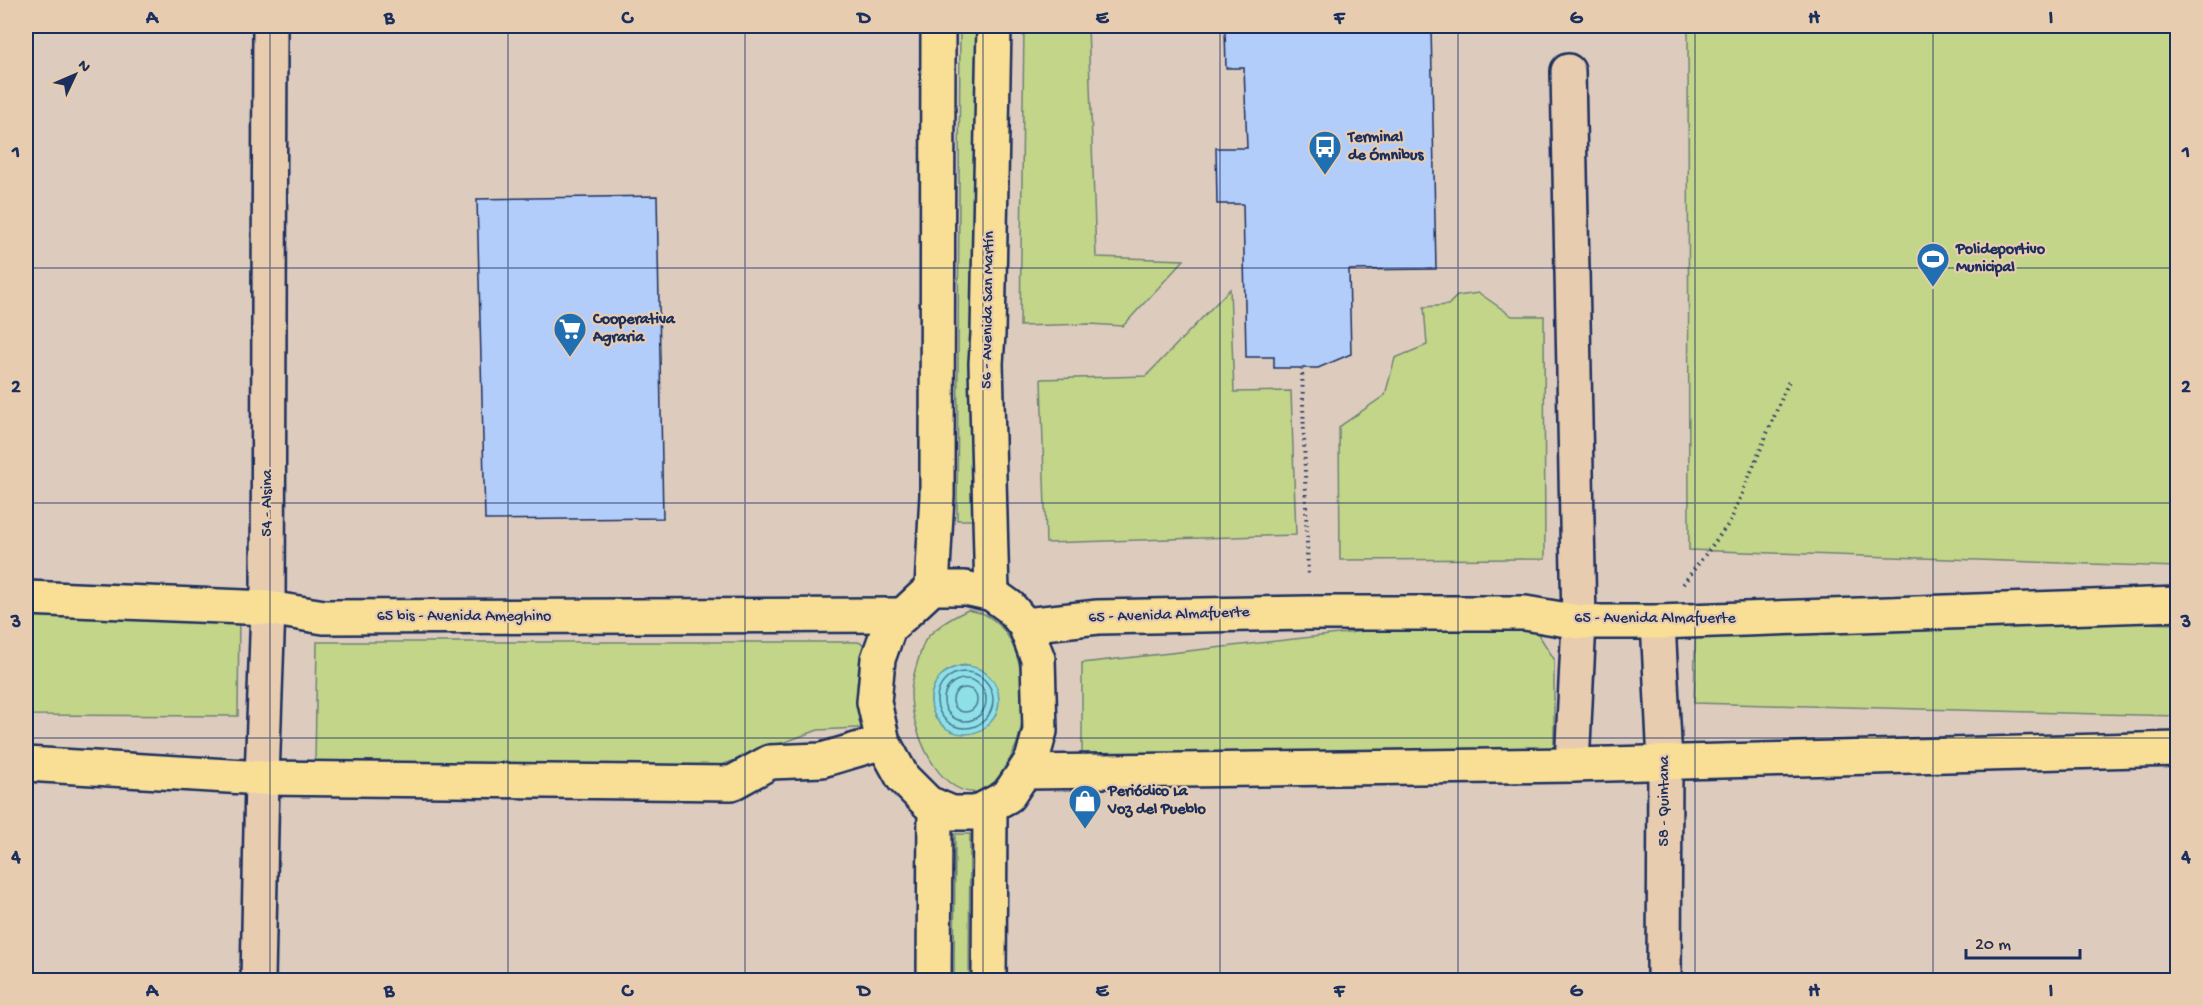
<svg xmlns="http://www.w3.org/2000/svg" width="2203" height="1006" font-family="'Gochi Hand',sans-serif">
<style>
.green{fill:#c3d589;stroke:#6f8274;stroke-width:1.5;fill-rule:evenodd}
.water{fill:#8ee0e6;stroke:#6099b0;stroke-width:1.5}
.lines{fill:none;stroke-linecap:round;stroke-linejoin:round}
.shore{stroke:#497694;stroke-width:1.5}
.building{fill:#b2cdfa;stroke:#1b2f5e;stroke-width:1.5}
.minor-casing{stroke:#1b2f5e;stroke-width:38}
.major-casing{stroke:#1b2f5e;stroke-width:38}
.path{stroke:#1b2f5e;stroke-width:4;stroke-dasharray:1.5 4.5;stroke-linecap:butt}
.minor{stroke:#e8ccaf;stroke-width:33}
.major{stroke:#f9df96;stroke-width:33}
.grid{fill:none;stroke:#1b2f5e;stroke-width:1.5;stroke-opacity:0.55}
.labels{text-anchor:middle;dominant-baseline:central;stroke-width:4.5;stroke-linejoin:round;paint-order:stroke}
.poi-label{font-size:16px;font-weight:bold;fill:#1b2f5e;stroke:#e8ccaf;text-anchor:start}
.street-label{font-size:16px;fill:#1b2f5e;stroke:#e8ccaf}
.neatline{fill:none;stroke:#1b2f5e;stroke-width:2}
.grid-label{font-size:20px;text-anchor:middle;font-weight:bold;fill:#1b2f5e}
</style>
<rect width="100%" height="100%" fill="#ddccbe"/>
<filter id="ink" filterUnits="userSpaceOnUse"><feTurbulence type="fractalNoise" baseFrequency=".0167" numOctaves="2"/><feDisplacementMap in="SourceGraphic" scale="12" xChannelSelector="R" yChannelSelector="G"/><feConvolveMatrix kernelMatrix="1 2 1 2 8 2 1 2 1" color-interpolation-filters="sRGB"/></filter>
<g filter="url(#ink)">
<g class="green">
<path d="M960,26h16l-4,494h-15z"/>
<path d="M1024,26h64l8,231 88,3 -61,66 -34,-2 -69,2z"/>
<path d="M1688,26h489v541l-488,-17z"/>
<path d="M1230,289l4,103 57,-1 5,144 -250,8 -5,-164 105,-3z"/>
<path d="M1479,293l33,23h32l1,243 -205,1 -1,-133 46,-32 10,-37 32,-13 -3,-38 24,-2 9,-9z"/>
<path d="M26,608l213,1 -1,107 -212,-1z"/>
<path d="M968,610c5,2 13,2 18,5 39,21 44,90 31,128 -4,11 -10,22 -17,32 -5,6 -12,16 -20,17 -43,6 -69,-64 -69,-98 0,-13 5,-27 9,-40 2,-5 3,-12 7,-16 11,-13 26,-21 41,-28zM969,665l-33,54c-13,-28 3,-53 33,-54z"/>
<path d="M1696,611l481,13v92l-483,-13z"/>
<path d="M1525,613l29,46v92l-472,5v-93z"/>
<path d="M317,642h541l17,7 2,78 -59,3 -102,37 -401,-3z"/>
<path d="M955,834h15l-1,146h-15z"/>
</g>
<circle class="water" cx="965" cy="700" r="34"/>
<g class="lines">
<g class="shore">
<circle cx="965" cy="700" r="28"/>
<circle cx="965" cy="700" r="21"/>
<circle cx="965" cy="700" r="12"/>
</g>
</g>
<g class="building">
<path d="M1263,26h168l5,243 -87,1 2,84 -33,14h-44v-11h-28l-3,-153h-26l-1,-56h31l-3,-80h-18l-1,-38h38z"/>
<path d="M657,196l6,322 -178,2 -8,-321z"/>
</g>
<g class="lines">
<g class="minor-casing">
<g id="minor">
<path d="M1568,71l11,551 -7,143"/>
<path d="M1658,622l7,140 -1,218"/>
<path d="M258,980l4,-202 6,-170 2,-582"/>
</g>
</g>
<g class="major-casing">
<g id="major">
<path d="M932,588h33l27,6 18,13 15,18 13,34 2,72 -8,29 -24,36 -32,17h-24l-24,-10 -25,-25 -20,-36 -9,-40 4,-43 11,-31z"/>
<path d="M932,588l5,-93 1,-469"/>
<path d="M992,594l-6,-231 2,-29 6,-308"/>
<path d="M26,598l242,10 56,9 579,-2"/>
<path d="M1025,625l73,-8 211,-4h216l54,9h79l520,-18"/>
<path d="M26,764l236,14 470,5 38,-21 52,-2 61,-18"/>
<path d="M1026,772l546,-7 606,-16"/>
<path d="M986,808l4,3 -1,169"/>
<path d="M934,980l1,-174"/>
</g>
</g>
<g class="path">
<path d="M1302,368l6,209"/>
<path d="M1683,584l47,-62 59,-141"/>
</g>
<use href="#minor" class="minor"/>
<use href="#major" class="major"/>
</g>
</g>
<path class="grid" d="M270,26v954M508,26v954M745,26v954M983,26v954M1220,26v954M1458,26v954M1695,26v954M1933,26v954M26,268h2152M26,503h2152M26,738h2152"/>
<defs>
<g id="bus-pin" transform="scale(1.725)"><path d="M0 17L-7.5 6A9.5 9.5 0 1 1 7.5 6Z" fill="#1f6fb2" stroke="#e8ccaf"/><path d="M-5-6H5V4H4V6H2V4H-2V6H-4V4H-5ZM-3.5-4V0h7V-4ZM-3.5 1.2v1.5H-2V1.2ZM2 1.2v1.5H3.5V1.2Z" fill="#fff"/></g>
<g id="stadium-pin" transform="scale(1.725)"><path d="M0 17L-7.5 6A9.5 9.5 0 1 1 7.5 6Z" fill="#1f6fb2" stroke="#e8ccaf"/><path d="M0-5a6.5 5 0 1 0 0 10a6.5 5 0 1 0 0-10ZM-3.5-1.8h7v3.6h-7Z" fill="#fff"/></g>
<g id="supermarket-pin" transform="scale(1.725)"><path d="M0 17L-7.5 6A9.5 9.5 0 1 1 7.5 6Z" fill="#1f6fb2" stroke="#e8ccaf"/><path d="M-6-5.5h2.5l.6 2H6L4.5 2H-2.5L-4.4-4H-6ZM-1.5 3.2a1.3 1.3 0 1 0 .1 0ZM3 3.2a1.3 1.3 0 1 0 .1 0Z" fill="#fff"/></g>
<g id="shop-pin" transform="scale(1.725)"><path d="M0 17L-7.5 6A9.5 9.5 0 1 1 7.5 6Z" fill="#1f6fb2" stroke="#e8ccaf"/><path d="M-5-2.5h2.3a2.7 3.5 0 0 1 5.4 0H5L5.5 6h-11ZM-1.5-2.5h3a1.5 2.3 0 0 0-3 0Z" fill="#fff"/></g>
</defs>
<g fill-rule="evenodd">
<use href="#bus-pin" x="1325" y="147"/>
<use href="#stadium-pin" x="1933" y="259"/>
<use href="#supermarket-pin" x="570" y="329"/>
<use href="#shop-pin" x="1085" y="801"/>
</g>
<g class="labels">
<g class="poi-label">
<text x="1348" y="138">Terminal<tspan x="1348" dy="18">de Ómnibus</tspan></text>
<text x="1956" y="250">Polideportivo<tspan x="1956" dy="18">Municipal</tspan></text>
<text x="593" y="320">Cooperativa<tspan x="593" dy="18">Agraria</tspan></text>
<text x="1108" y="792">Periódico La<tspan x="1108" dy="18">Voz del Pueblo</tspan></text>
</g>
<g class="street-label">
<text transform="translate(989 310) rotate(-89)">56 - Avenida San Martín</text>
<text transform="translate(268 503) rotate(-90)">54 - Alsina</text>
<text transform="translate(1169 616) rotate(-2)">65 - Avenida Almafuerte</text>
<text x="464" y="617">65 bis - Avenida Ameghino</text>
<text x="1655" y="619">65 - Avenida Almafuerte</text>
<text transform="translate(1665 801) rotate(-90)">58 - Quintana</text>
</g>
</g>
<rect width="2203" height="1006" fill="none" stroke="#e8ccaf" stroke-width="66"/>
<g transform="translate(75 75) rotate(46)" stroke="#e8ccaf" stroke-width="4.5" paint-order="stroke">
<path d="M0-4.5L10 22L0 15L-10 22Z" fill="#1b2f5e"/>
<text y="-9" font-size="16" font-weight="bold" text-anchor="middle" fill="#1b2f5e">N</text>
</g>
<path d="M1966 949v9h114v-9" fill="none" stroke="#1b2f5e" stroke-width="3"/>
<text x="1975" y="949" font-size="18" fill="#1b2f5e" stroke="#e8ccaf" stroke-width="4.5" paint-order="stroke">20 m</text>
<rect x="33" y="33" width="2137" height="940" class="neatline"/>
<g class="grid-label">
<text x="152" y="23">A</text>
<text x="389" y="23">B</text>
<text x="627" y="23">C</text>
<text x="864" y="23">D</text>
<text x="1102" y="23">E</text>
<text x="1339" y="23">F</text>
<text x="1576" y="23">G</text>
<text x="1814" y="23">H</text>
<text x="2051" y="23">I</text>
<text x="16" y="157">1</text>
<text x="2186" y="157">1</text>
<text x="16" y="392">2</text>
<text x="2186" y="392">2</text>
<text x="16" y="627">3</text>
<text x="2186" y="627">3</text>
<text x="16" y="862">4</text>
<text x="2186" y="862">4</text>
<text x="152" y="996">A</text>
<text x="389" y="996">B</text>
<text x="627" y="996">C</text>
<text x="864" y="996">D</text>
<text x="1102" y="996">E</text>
<text x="1339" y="996">F</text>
<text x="1576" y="996">G</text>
<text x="1814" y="996">H</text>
<text x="2051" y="996">I</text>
</g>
</svg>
